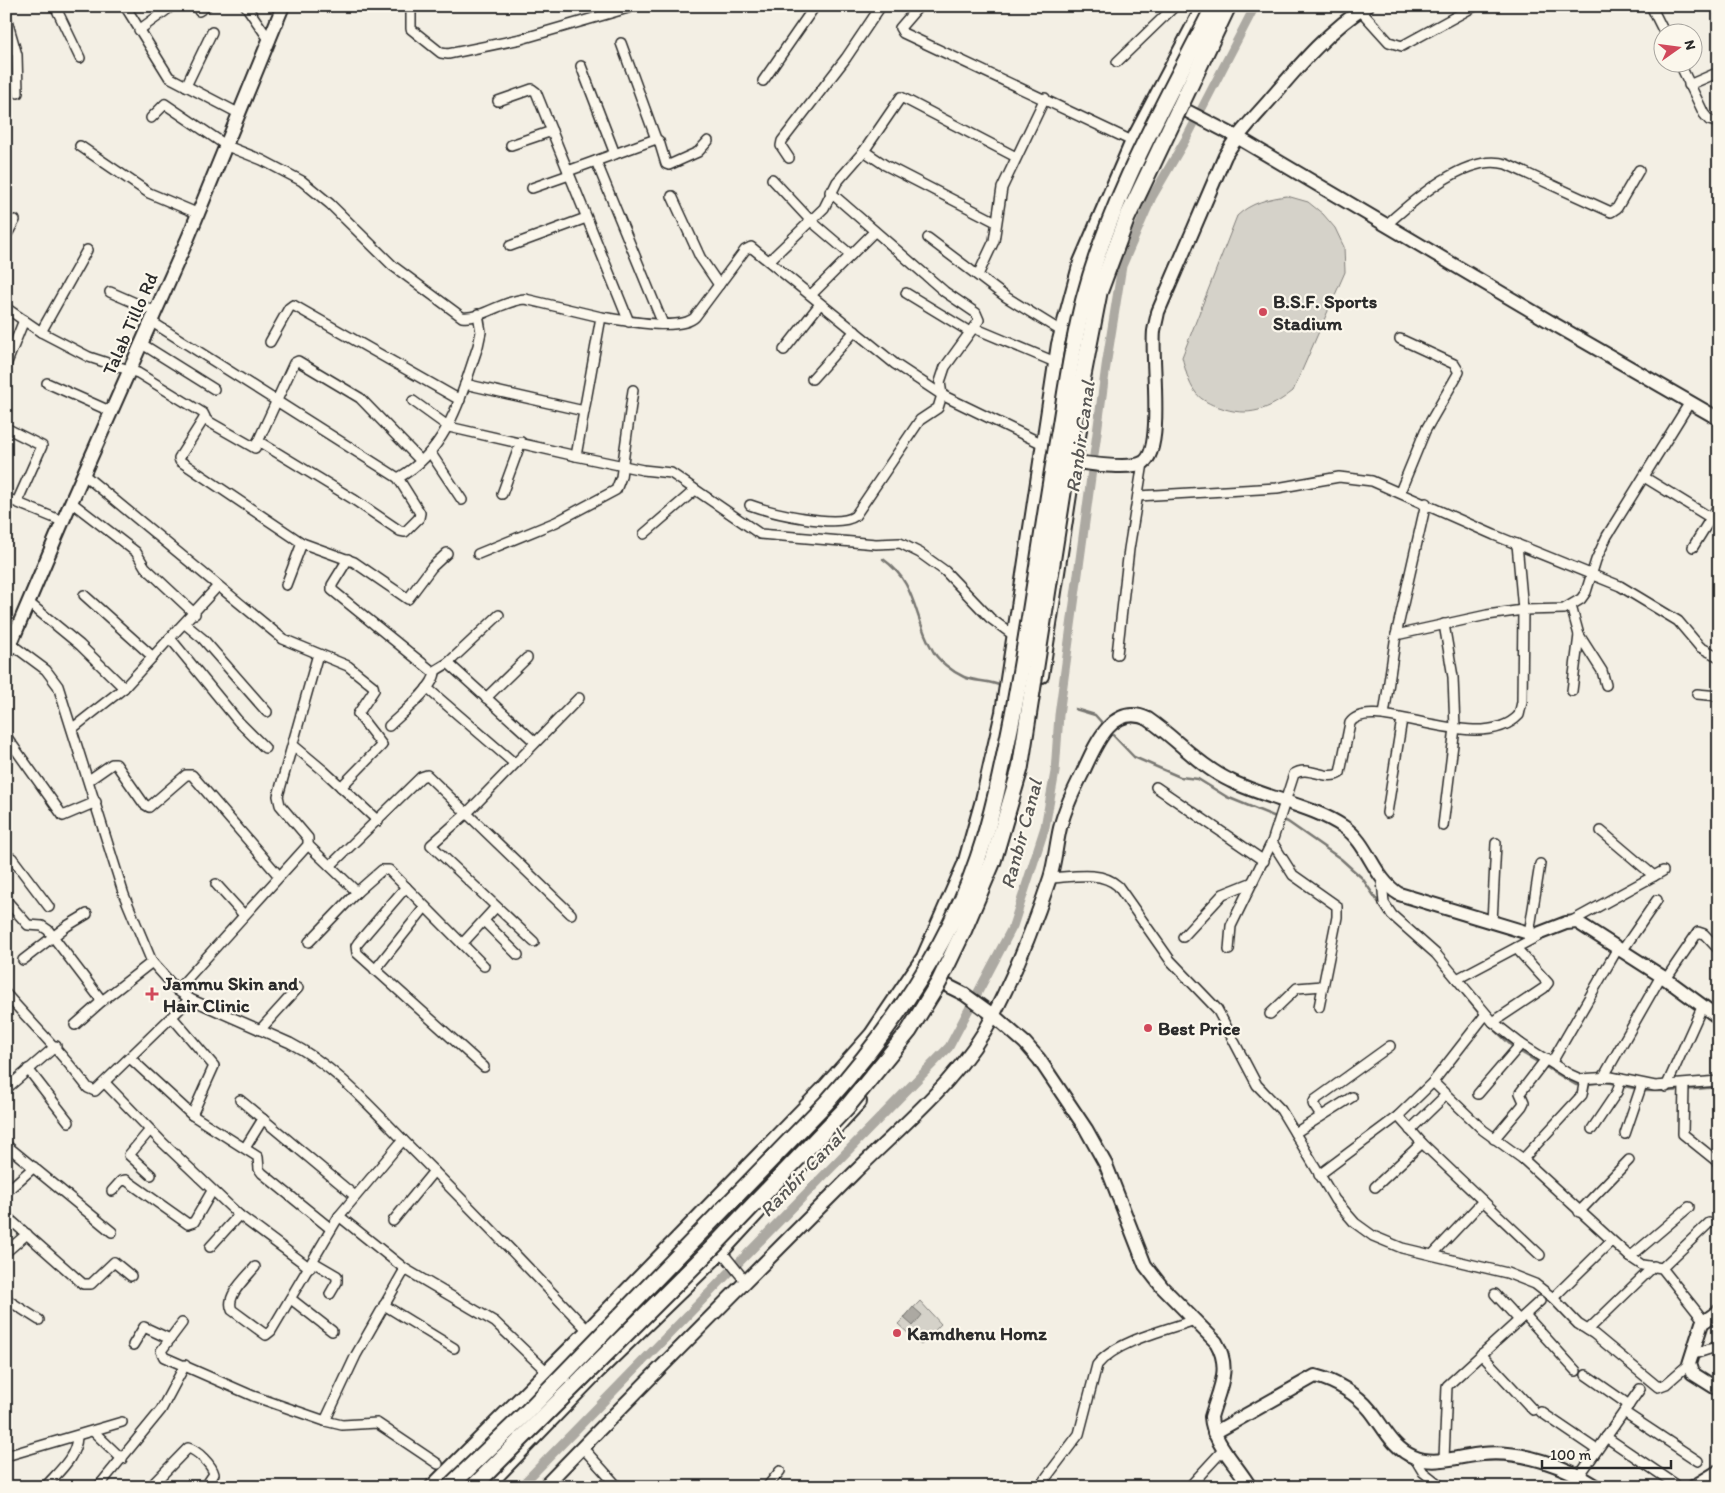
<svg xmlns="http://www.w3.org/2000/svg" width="1725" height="1493" font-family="Itim,sans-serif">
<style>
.green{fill:#d5d2c9;stroke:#807e7a}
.water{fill:#aca9a2;stroke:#787772}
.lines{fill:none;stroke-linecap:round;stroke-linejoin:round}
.stream{stroke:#787772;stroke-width:2.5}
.canal{stroke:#aca9a2;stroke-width:9}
.street-casing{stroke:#2b2b2b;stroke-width:12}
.secondary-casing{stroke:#2b2b2b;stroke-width:16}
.street{stroke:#fbf7ec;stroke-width:9}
.secondary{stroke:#fbf7ec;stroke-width:12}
.highway-bridge-casing{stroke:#2b2b2b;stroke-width:19;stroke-linecap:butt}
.highway-bridge{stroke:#fbf7ec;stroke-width:15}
.poi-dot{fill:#d1495b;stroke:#fbf7ec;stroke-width:2}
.labels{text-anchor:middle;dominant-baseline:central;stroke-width:4.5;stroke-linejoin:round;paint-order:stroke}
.poi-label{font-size:19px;font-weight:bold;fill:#2b2b2b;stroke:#fbf7ec;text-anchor:start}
.street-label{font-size:19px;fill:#2b2b2b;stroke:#fbf7ec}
.water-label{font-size:20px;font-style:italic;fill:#585755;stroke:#fbf7ec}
</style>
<rect width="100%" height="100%" fill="#f3efe4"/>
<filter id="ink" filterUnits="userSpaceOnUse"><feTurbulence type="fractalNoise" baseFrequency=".02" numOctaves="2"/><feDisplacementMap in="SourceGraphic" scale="10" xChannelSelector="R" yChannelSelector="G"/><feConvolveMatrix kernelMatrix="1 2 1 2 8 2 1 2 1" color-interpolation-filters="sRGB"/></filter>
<g filter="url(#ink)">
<g class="green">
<path d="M1287,196l21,6 15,12 12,14 9,19 1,25 -52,119c-24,19 -45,27 -74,16 -8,-2 -19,-8 -23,-14 -8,-10 -11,-25 -14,-36l55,-141c13,-13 33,-18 50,-20z"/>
<path d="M920,1301l21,23 -20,21 -23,-21z"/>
</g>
<path class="water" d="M913,1307l9,8 -9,11 -9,-8z"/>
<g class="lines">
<g class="stream">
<path d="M883,559c34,24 30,57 49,90 5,11 21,23 32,28 11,5 26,3 37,9"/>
<path d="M1075,709l20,6 9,10"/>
<path d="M1109,731l25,26 46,20 18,2 29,18 61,25 53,37 21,19 19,28"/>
<path d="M1443,969l39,48"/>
<path d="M1491,1026l23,22"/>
<path d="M1519,1051l57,34h5"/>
<path d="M1587,1084l19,-2 32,7"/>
<path d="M1643,1091h27l49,-4"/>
</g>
<path class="canal" d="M520,1487l429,-440 64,-121 32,-99 10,-55 4,-57 47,-349 16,-100 30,-69 35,-60 68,-131"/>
<g class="street-casing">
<g id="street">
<path d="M55,6l25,52"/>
<path d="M125,6l44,71 71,37"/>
<path d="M246,6l24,35"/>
<path d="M411,6v23l30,24 7,1 73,-15 114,-33"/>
<path d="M919,6l-19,22 3,5 229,108"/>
<path d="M1651,6l13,26"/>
<path d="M1360,10l29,32 13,4 73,-40"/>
<path d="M199,11l8,-5"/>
<path d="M6,17l11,38 1,38"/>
<path d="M139,30l33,-24"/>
<path d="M621,43l35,96"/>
<path d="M1117,62l58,-56"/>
<path d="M1679,62l25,52 5,6 10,3"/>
<path d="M581,66l34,88"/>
<path d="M763,81l52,-75"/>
<path d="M1689,85l30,-13"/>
<path d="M186,86l26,-54"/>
<path d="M498,101l34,-12 4,3 93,230"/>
<path d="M151,118l14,-14 62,42 35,14 40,21 28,23 63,62 69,51c18,3 42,-17 63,-18l76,18 -25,139"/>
<path d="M511,145l41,-14"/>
<path d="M80,146l69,47 50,21"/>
<path d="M864,151l21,14 111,57"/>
<path d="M789,158l-8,-12 1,-5 64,-83 35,-52"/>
<path d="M596,161l67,163"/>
<path d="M568,171l88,-32 3,2 7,23 3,1 29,-13 10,-11"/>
<path d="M772,179l39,42 40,34"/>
<path d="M532,188l37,-13"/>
<path d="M672,196l28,61 19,28"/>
<path d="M1386,225c27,-24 81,-73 120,-61l105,48 6,-4 22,-38"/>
<path d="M6,236l9,-16"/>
<path d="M928,238l78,59 55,34"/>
<path d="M510,246l76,-28"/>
<path d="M769,261l55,-53 13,-26 27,-31 37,-54 115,60"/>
<path d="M978,275l16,-34 8,-53 43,-90"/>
<path d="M110,292l46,20"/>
<path d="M906,293l64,39"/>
<path d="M811,295l63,-63"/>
<path d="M6,308l35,24 48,25 49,16 65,40 2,4 -26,41 1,3 122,82 52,19 54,37 24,-32 15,-14"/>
<path d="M601,317c20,3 80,15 94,0l50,-67 6,-3 144,117 47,31 101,49"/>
<path d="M152,322l246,156c50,-27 63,-82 80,-132l3,-14 -3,-18"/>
<path d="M974,328l81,34"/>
<path d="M41,332l46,-82"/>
<path d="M1400,339l54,25 5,8 -34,59 -25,61"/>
<path d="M270,342l19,-34 4,-3 167,95"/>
<path d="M142,344l72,45"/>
<path d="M784,350l36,-46"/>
<path d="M6,365l18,-45"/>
<path d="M812,379l43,-48"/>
<path d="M47,383l65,29"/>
<path d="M465,384l119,27"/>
<path d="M413,401l36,26 127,29 67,14 28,3 89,61 116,10 24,-1 20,10 25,18 45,47 23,17"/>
<path d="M204,419l51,29 39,-85 4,-2 62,37 61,63"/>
<path d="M6,428l36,18 -25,56"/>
<path d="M258,441l95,58 47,32 5,1 14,-14 1,-5 -22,-35"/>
<path d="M430,452l32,48"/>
<path d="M83,474l200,165 65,27 25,20 1,4 -16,24 24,31 -41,42"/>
<path d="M1644,477l75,46"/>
<path d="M502,494l19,-52"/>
<path d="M1138,496l139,-8 62,-11 33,4 122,54 126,51 58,35 22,26 19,10"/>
<path d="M6,498l56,23"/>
<path d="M71,502l65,50 9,15 50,47"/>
<path d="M750,505c19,7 88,24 105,11l65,-96 18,-12 4,-13 -2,-13 5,-15 34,-47 -3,-7 -31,-21 -115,-100"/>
<path d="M644,534l51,-44"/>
<path d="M1693,547l26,-42"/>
<path d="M478,554l78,-32 60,-32 5,-13 12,-87"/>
<path d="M348,559l-16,26v5l101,82 15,-9 51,-48"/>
<path d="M286,585l16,-42"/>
<path d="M84,595l69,62"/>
<path d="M29,603l51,42 44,43"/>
<path d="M1571,606l8,29 23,36 4,14"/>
<path d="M185,624l18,15 64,73"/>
<path d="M1396,635l91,-20 36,-5 41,-1 17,-10 5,-7 10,-32 11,-24 83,-134"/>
<path d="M170,638l68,83 27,27"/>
<path d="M11,644l35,26 12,16 66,209 28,67 25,28 13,9 100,44c47,24 83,67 120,104 68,68 135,138 201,208"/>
<path d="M1117,654l12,-105 14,-86"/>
<path d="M448,663l87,79"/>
<path d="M427,688l87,75"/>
<path d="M1572,691l7,-56"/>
<path d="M1697,694l22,2"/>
<path d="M486,698l41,-40"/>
<path d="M1384,715l12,-80 30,-132"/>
<path d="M389,726c11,-11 46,-39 46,-54"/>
<path d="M73,728l51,-40 94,-102"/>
<path d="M6,736l57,80 33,-14"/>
<path d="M293,745l31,26 54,50"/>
<path d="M89,780l23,-16h4l28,40 5,3 37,-32h6l87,101"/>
<path d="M1156,787l108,74"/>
<path d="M1387,813l15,-94"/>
<path d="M1443,826l12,-98 -2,-51 -9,-53"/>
<path d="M1601,831l53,45"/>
<path d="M1272,842l21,33 44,31v11l-18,90"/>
<path d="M308,845l49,47 25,-22h7l95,96"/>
<path d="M6,863l6,-5 37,49"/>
<path d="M330,866l91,-89 6,-2 144,139"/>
<path d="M1050,878c21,-1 51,-8 68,8l52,74 47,49 40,76 24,25 54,90 20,23 18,13 29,12 105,25 28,11 18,14 25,26 16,10 64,53 8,-3 23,-20"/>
<path d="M1382,880l2,23 8,12 44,39 57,68 28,22 48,30 11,5 31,-2 44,9 64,-5"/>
<path d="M216,884l27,30"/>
<path d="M406,887l-48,56 -2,3 1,7 127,114"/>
<path d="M6,900l22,25 14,1 6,4 54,71"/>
<path d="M484,921l34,34"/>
<path d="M1572,921l91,-50"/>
<path d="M1492,922l4,-79"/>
<path d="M1529,934l11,-70"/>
<path d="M1183,937l40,-43 30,-12"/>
<path d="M309,942l48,-50"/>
<path d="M534,942l-103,-97 35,-31 113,-116"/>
<path d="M462,944l34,-37"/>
<path d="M1229,950l2,-24 41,-84 22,-68c14,-10 32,8 46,-1l10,-50c20,-31 129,35 169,-8l3,-13 1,-92 -6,-66"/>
<path d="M1622,951l35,-51"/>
<path d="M23,960l44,-34 20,-12"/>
<path d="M375,970l50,-63"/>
<path d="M1457,979l83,-44"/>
<path d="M1666,979l32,-47 6,2 15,16"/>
<path d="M177,990l131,-145v-7l-28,-33 -2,-9 40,-142"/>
<path d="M6,994c28,32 57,60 82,94l7,3 95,-92"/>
<path d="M1270,1014l27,-26 26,-2"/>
<path d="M172,1017l42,49 -22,49"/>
<path d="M1493,1022l51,-34 4,-5 -32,-35"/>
<path d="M75,1025l27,-24 50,-39"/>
<path d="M260,1030l38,-42"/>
<path d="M130,1058l62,57 66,42 1,12 3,4 69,56"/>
<path d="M1552,1062l66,-114"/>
<path d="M28,1069l41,53"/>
<path d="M1604,1076l57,-100"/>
<path d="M1433,1082l50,48 40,29 107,98 12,8 20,3 42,53"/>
<path d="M105,1083l56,58 78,74 71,53"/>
<path d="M1684,1085l-1,49 36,29"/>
<path d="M1666,1087l37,-82"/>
<path d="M6,1089l50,-43"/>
<path d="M1478,1094l43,-50"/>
<path d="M240,1100l115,96"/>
<path d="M1321,1116l-8,-12 2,-4 75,-54"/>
<path d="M1398,1116l24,27 118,112"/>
<path d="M1592,1129l25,-37 4,-13"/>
<path d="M150,1130l-21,25 22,20"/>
<path d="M1410,1130l36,-35"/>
<path d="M1295,1133l57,-36"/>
<path d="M1625,1134l17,-50"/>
<path d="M1494,1139l28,-33 2,-4 -4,-9 26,-34"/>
<path d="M6,1145l106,87"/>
<path d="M245,1148l18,-29"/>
<path d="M1523,1159l59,-64 3,-16"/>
<path d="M1319,1175l79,-59 35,-34 53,-68"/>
<path d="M1375,1187l47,-44"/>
<path d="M112,1191l9,-10 5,-1 62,44 6,-2 18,-31"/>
<path d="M6,1192l28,-25"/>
<path d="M1579,1212l50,-52"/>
<path d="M6,1216l77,68h8l23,-22 17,14"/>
<path d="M339,1216l66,53 90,53 48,46"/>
<path d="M393,1221l41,-50"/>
<path d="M210,1247l29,-32"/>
<path d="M6,1252l21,-18"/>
<path d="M722,1252l24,30"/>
<path d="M1432,1255l51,-54"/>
<path d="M1630,1257l59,-50"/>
<path d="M313,1262l24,14v6l-7,12"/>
<path d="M255,1267c-9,11 -30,29 -23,43l34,25 5,-4 68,-115 64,-76"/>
<path d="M1662,1268l47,-45"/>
<path d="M1495,1294l24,26"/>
<path d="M1553,1298l58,-57"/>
<path d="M6,1299l33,21"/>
<path d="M291,1299l41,32"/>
<path d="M384,1305l70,43"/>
<path d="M1525,1315l51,56"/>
<path d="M182,1323l-21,28 3,6 89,39 72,25 17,4 35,-2 61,41"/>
<path d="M1588,1330l66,-64"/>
<path d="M133,1345l11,-18 26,12"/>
<path d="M1481,1354l52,56"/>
<path d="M1691,1355l28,-9"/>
<path d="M1586,1375l43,30"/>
<path d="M1541,1412l56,38"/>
<path d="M1624,1412l74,49"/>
<path d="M325,1421l31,-66 49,-86"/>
<path d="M94,1432l28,27"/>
<path d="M1606,1437l69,47"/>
<path d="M582,1447l36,40"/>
<path d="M6,1456l116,-34"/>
<path d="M1414,1457l9,15 19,15"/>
<path d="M1444,1459l3,-73 93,-85"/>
<path d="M1579,1476l61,-87"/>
<path d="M45,1487c14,-16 31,-29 32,-50"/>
<path d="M98,1487l63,-77 24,-45"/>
<path d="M150,1487l38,-39c9,2 24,17 26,26l-9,13"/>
<path d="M767,1487l13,-16"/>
<path d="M1039,1487l40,-53 18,-69c19,-24 69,-35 98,-45"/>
<path d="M1189,1487l35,-38"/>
</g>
</g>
<g class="secondary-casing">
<g id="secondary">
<path d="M1185,110l52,27 317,187 165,95"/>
<path d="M1076,462c15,2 56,8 68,0 20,-14 7,-106 10,-131 1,-6 3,-13 4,-19l67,-156c11,-20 28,-37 43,-54 29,-34 60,-72 99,-96"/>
<path d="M6,655l59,-139 123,-278 95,-232"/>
<path d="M1042,676l40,-259"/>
<path d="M923,963l5,13 36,18 29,21 32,28 14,16 47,70 20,36 39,100 17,22 54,55c16,27 3,47 -5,75 2,27 26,47 39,70"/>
<path d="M1719,1311l-17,12 -13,41 3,9 27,17"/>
<path d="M1214,1433l101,-57c20,5 42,18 55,34 13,16 23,39 44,47 20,9 47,-1 68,-3 40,-4 83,12 116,33"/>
<path d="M431,1487l141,-141 253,-260 46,-52 52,-77 41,-93 18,-64 20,-88 56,-368 22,-82 52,-121 71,-135"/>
<path d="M487,1487l111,-115 124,-120 138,-150"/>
<path d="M544,1487c102,-106 206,-210 310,-314 49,-49 108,-95 140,-159 22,-43 41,-91 56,-136 5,-16 6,-33 10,-50 5,-20 14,-38 23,-56 12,-26 29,-70 65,-53 29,20 51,47 83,62 34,17 83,25 113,46 25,17 29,51 55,67l136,41 31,-12 11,-1 89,57 53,39"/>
<path d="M1693,1487l26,-16"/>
</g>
</g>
<use href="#street" class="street"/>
<use href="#secondary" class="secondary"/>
<g class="highway-bridge-casing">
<g id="highway-bridge">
<path d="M449,1487l77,-74 300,-310c64,-72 121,-153 152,-245 16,-47 25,-95 35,-144 18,-95 30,-192 47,-287 7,-43 13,-86 24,-128 27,-103 82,-198 130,-293"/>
<path d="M473,1487l239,-239 135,-141 62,-76 30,-49 23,-48 31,-73 27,-92 54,-347 25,-129 28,-75 101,-212"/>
</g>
</g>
<use href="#highway-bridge" class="highway-bridge"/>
</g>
</g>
<g class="poi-dot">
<circle cx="1263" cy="312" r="5"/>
<path d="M149.5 986.5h5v5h5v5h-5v5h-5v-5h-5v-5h5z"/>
<circle cx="1148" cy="1028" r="5"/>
<circle cx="897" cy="1333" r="5"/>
</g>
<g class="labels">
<g class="poi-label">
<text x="1273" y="301">B.S.F. Sports<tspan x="1273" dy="22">Stadium</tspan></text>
<text x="163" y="983">Jammu Skin and<tspan x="163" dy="22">Hair Clinic</tspan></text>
<text x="1158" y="1028">Best Price</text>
<text x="907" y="1333">Kamdhenu Homz</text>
</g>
<g class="street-label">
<text transform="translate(130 324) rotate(-66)">Talab Tillo Rd</text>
</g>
<g class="water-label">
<text transform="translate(1080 437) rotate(-82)">Ranbir Canal</text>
<text transform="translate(1021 834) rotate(-75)">Ranbir Canal</text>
<text transform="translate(802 1173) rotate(-46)">Ranbir Canal</text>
</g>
</g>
<rect width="1725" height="1493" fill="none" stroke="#fbf7ec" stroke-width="25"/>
<rect x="12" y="12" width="1700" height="1468" fill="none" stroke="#2b2b2b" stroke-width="2" filter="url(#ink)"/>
<g transform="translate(1678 48) rotate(76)"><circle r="24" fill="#fbf7ec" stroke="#a8a59f"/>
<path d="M0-4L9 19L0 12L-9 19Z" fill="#d1495b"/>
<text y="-8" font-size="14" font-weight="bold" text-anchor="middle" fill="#2b2b2b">N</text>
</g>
<path d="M1542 1460v8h129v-8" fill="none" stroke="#2b2b2b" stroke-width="2.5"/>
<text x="1550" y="1460" font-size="15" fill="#2b2b2b" stroke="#fbf7ec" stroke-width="4" paint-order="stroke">100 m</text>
</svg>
